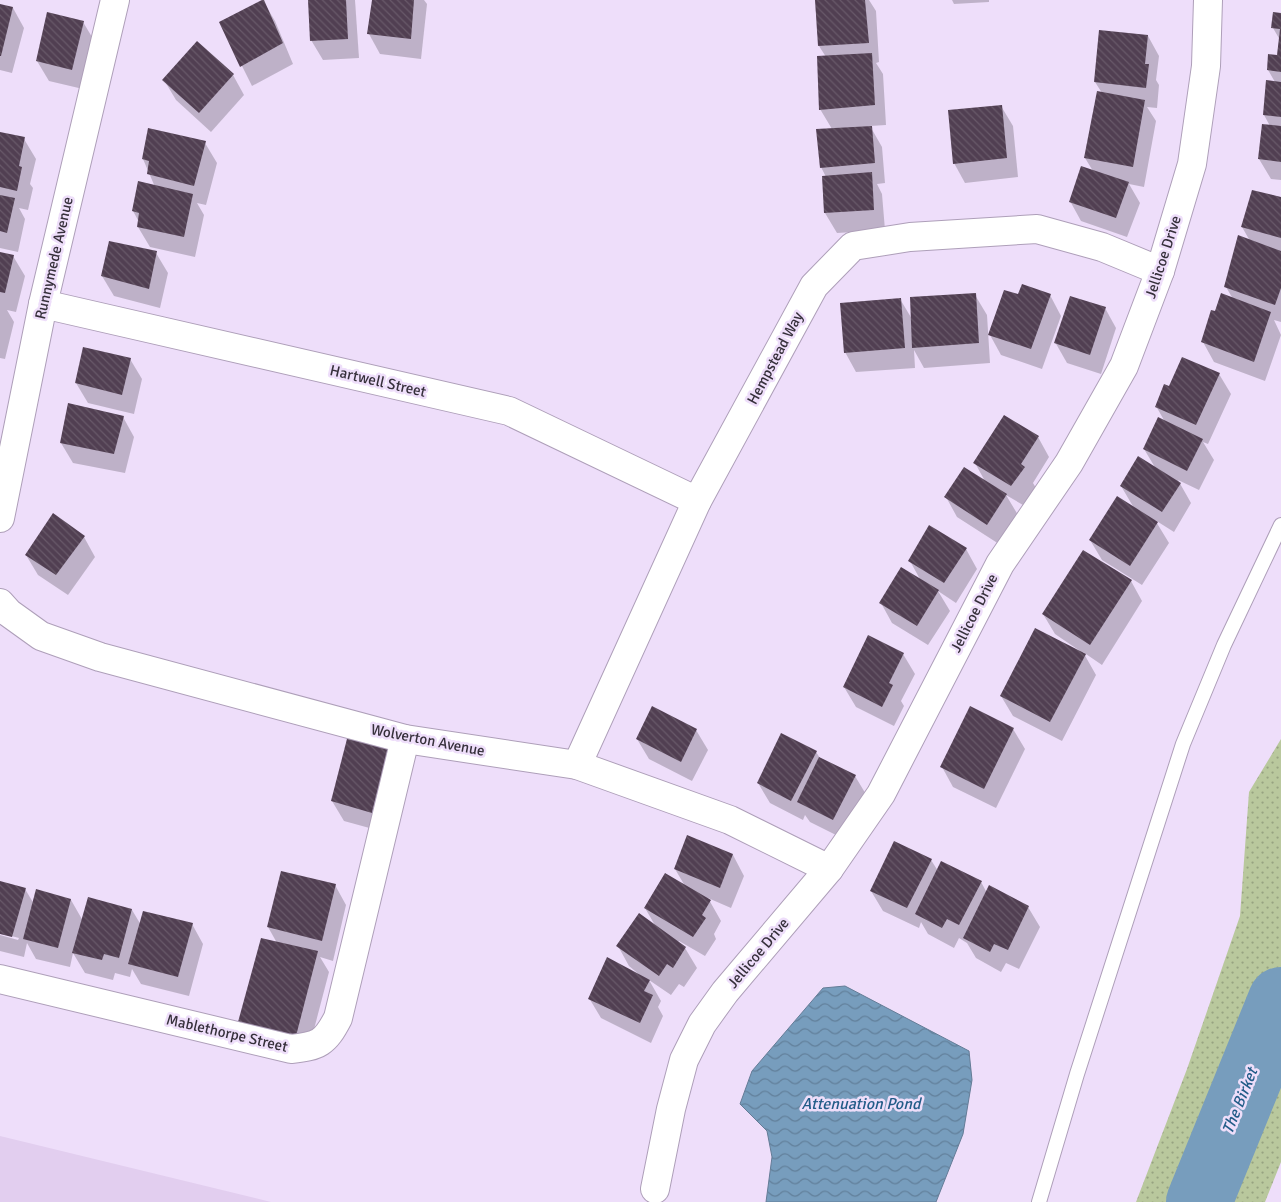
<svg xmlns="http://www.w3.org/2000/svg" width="1281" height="1202" font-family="Signika,sans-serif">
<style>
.built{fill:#e2ceef}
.grass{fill:url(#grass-dots)}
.water{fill:url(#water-waves);stroke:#647c96}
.shadow{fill:#0003}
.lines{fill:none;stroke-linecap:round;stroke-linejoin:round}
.river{stroke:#779dbd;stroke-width:66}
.building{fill:url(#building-back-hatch)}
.service-casing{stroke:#ae9fb9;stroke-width:16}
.minor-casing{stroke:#ae9fb9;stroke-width:30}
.service{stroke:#fff;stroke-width:14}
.minor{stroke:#fff;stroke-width:28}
.labels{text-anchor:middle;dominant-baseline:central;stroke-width:5;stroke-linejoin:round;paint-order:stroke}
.street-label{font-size:15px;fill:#36303b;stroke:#eedefa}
.water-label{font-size:16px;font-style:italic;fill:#225c88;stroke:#eedefa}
</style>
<defs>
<pattern id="grass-dots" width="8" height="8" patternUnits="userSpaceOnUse" patternTransform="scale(1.25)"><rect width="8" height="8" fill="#b9c89d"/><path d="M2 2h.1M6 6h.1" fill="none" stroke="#97a381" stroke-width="1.8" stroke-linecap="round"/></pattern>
<pattern id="water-waves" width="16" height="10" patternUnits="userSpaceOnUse" patternTransform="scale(1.25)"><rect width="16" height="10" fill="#779dbd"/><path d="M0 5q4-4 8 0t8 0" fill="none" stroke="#62809b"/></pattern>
<pattern id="building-back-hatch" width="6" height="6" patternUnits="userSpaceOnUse" patternTransform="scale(1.25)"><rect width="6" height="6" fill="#513f52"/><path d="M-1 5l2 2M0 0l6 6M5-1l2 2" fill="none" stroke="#685969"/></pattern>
</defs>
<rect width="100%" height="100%" fill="#eedefa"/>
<path class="built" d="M0,1136l271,66h-271z"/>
<path class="grass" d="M1281,739v423l-16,40h-129l51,-133 53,-153 9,-124z"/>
<path class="water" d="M845,986l124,65 3,29 -9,54 -27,68h-170l6,-45 -5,-26 -27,-27 12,-33 71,-83z"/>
<g class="shadow">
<path d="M309,0h46l4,58 -36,2 -12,-20z"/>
<path d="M374,0h50l3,4 -6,55 -41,-5 -11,-20z"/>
<path d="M816,0h53l7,11 3,51 -3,1 7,11 3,51 -16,1 12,21 3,36 -8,1 5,10 3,36 -48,3 -12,-20 1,-36 -5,-10 11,-38 -12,-20 6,-52 -7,-11z"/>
<path d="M952,0h37v2l-35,2z"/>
<path d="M263,1l12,20 18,43 -41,22 -32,-64z"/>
<path d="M0,5l13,3 11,20 -12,45 -12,-3z"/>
<path d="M1281,14v166l-10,-1 -12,-20 11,-33 -6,-11 3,-34 8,1 -7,-12 10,-14 2,-16 -7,-12z"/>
<path d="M83,22l12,20 -12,47 -34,-8 -12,-20z"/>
<path d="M1148,36l11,20 -3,24 3,5 -2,23 -10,-1 9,14 -12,66 -15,-3 11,19 -13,34 -46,-16 -11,-20 23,-30 -8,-13 17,-65 -7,-11z"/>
<path d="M233,75l11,20 -33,37 -35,-32 -12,-20z"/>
<path d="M1001,106l12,20 5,51 -53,6 -11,-20z"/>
<path d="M0,133l24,6 12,20 -6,25 3,4 -5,22 -9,-2 6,11 -7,33 -18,-4z"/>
<path d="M205,143l12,20 -11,42 -9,-2 7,12 -9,42 -45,-10 -12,-20 1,-5 -6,-11 22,-24 -12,-28z"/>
<path d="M1281,199v123l-7,-2 7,15 -16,46 -51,-19 -11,-20 13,-29 17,-14 -7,-12 24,-46 -8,-14z"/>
<path d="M0,253l13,3 12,20 -9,36 -9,-2 7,12 -9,37 -5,-1z"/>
<path d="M156,253l12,20 -8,35 -46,-12 -12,-20z"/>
<path d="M975,295l12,20 3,48 -66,5 -10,-18 1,18 -59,4 -11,-20 55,-53 12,20z"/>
<path d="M1050,295l11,21 -19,53 -41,-14 -11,-20 29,-39z"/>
<path d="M1105,308l11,20 -15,46 -34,-11 -12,-21z"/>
<path d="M130,359l12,20 -8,35 -46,-11 -12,-20z"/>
<path d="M1219,374l12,20 -23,50 -5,-2 11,18 -15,30 -21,-10 13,23 -17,29 -19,-12 14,23 -27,42 -40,-25 -12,-20 44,-32 -13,-22 35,-17 -12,-20 21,-27 -9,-16 13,-18z"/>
<path d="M123,417l11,20 -9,36 -52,-10 -12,-20z"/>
<path d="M1038,437l11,20 -16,26 3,5 -13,17 -17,-10 12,20 -19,29 -42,-27 -11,-20 40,-14 -11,-20z"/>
<path d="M84,537l11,20 -27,38 -30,-20 -12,-20z"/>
<path d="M966,549l11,20 -21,34 -18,-12 12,20 -22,34 -36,-22 -11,-20 40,-22 -11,-20z"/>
<path d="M1131,581l11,20 -40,64 -19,-13 13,23 -34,66 -49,-25 -12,-20 79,-45 -25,-17 -12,-20z"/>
<path d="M903,654l12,20 -14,27 3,5 -10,20 -38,-19 -12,-20z"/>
<path d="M1013,729l12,20 -29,59 -43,-21 -11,-20z"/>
<path d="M696,730l12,20 -16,31 -43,-22 -12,-20z"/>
<path d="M388,748l-4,84 -40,-11 -12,-20z"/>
<path d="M816,752l4,6 35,18 12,20 -23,43 -34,-17 -5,-7 -2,5 -33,-17 -12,-20z"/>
<path d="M687,836l46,19 11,21 -13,32 -23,-10 13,23 -7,13 2,5 -11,17 -26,-15 -1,1 7,6 12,20 -13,19 -5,-3 -8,11 -22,-15 12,21 -3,6 5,9 -12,27 -50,-25 -12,-20 52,-22 -12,-10 -11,-20 38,-19 -11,-19 40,-22 -10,-17z"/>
<path d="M895,843l36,17 7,11 43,11 6,11 41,14 12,20 -21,42 -13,-6 -5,9 -25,-14 -9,-15 -8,-5 -5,10 -26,-14 -7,-12 -2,6 -36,-17 -12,-20z"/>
<path d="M0,882l25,7 9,15 37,-4 12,21 49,-11 9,15 51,-1 11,20 -14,52 -48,-12 -9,-15 -2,8 -15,-4 -2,7 -28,-7 -12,-20 -3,14 -34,-8 -9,-16 -3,14 -24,-6v-16l18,5 1,-2 -19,-5z"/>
<path d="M335,885l11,20 -13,56 -13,-4 9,15 -22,84 -56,-14 -11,-20 37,-79 -9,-16z"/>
</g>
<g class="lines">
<path class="river" d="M1199,1202l82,-202"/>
</g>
<g class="building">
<path d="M262,0h2l19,43 -43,24 -21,-45z"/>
<path d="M308,0h38l2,39 -38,2z"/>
<path d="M372,0h42l-3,39 -44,-5z"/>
<path d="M815,0h50l4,43 -51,3z"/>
<path d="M0,4l13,3 -12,49h-1z"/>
<path d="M47,12l37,9 -12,49 -36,-9z"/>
<path d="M1273,12l8,1v59l-14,-2 1,-16 9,1 3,-26 -9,-1z"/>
<path d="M1099,30l49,5 -3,29h4l-3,24 -52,-6z"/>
<path d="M197,41l37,33 -35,39 -37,-33z"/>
<path d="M872,53l3,52 -56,5 -2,-54z"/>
<path d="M1266,80l15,2v35l-18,-2z"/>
<path d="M1097,91l48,9 -12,67 -49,-9z"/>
<path d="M1002,105l5,53 -54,6 -5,-54z"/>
<path d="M1262,124l19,2v36l-23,-3z"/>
<path d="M872,126l3,37 -55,5 -4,-39z"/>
<path d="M148,128l58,13 -12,45 -47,-12 2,-13 -7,-2z"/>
<path d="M0,132l25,5 -6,29 3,1 -5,24 -17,-4z"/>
<path d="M1081,166l48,16 -13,36 -47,-16z"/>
<path d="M872,172l2,38 -50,3 -2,-37z"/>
<path d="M138,181l55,13 -9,43 -47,-10 2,-14 -7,-2z"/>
<path d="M1252,190l29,7v41l-40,-11z"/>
<path d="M0,195l15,3 -8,35 -7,-2z"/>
<path d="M1238,235l43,16v37l-6,17 -51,-18z"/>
<path d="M109,241l48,10 -8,38 -48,-13z"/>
<path d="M0,252l14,3 -9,38 -5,-1z"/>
<path d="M1022,284l29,10 -20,55 -43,-14 16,-45 14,4z"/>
<path d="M976,293l3,50 -67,5 -2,-51z"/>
<path d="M1221,293l50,19 -17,50 -53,-20 10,-32 4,1z"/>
<path d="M1070,296l36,11 -16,48 -36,-12z"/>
<path d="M901,298l4,50 -61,5 -4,-50z"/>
<path d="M83,347l48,11 -9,37 -47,-12z"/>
<path d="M1182,357l38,16 -24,52 -41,-18 9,-23 5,2z"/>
<path d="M68,403l56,13 -10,38 -54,-11z"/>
<path d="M1004,415l35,21 -18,28 4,3 -14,19 -38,-23z"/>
<path d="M1158,417l45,22 -16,32 -44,-22z"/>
<path d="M1138,456l43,27 -19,29 -42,-26z"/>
<path d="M964,467l43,27 -20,31 -43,-28z"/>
<path d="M1117,496l41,26 -28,44 -41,-26z"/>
<path d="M53,513l32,23 -29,39 -31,-20z"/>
<path d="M929,525l38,23 -23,35 -36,-22z"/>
<path d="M1083,550l49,30 -42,65 -48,-31z"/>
<path d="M901,567l38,23 -22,36 -38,-23z"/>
<path d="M1035,628l51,26 -36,68 -50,-26z"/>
<path d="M868,635l36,18 -15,30 4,2 -11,22 -39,-20z"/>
<path d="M652,706l45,23 -16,33 -45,-23z"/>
<path d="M970,706l44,22 -30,61 -44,-22z"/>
<path d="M781,733l36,18 -26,50 -34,-18z"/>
<path d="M348,735l41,12 -17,66 -41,-12z"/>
<path d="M819,757l37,18 -23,45 -36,-18z"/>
<path d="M687,835l46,19 -13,34 -46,-19z"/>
<path d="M894,841l38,18 -25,49 -37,-17z"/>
<path d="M941,861l41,20 -23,44 -12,-6 -5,9 -27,-14z"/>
<path d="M281,871l55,13 -14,57 -55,-14z"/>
<path d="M665,873l46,27 -9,15 4,3 -13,19 -49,-29z"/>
<path d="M0,881l26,7 -14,49 -12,-3z"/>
<path d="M989,885l40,21 -21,44 -14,-6 -4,8 -27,-14z"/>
<path d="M36,889l35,10 -13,49 -35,-9z"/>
<path d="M88,897l44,12 -13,49 -15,-4 -2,6 -30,-7z"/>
<path d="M143,911l50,12 -15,54 -50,-13z"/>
<path d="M639,913l47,34 -13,21 -6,-4 -8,12 -43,-30z"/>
<path d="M261,938l57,13 -22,85 -58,-14z"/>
<path d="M607,957l43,23 -6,11 9,4 -13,28 -52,-24z"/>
</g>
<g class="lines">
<g class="service-casing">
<path id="service" d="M1039,1202l38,-128 106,-330 41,-99 57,-120"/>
</g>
<g class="minor-casing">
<g id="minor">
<path d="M43,304l466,107 188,90"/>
<path d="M0,518l43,-214 72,-304"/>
<path d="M0,603l9,10 32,23 59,21 305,82 172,26 153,55 99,49"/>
<path d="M577,765l120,-264 117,-215 39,-40 57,-9 127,-8 65,18 58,24"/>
<path d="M0,979l291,70c28,-3 34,-6 47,-31l67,-279"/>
<path d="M655,1189l16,-80 13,-49 18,-36 23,-32 104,-123 52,-75 119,-230 69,-101 55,-97 36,-95 32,-107 14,-98 2,-66"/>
</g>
</g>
<use href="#service" class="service"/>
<use href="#minor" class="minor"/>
</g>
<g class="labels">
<g class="street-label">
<text transform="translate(1163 257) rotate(-72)">Jellicoe Drive</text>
<text transform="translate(54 258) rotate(-77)">Runnymede Avenue</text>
<text transform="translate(775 358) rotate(-62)">Hempstead Way</text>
<text transform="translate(378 381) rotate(13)">Hartwell Street</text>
<text transform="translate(974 613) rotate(-63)">Jellicoe Drive</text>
<text transform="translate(428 740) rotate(11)">Wolverton Avenue</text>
<text transform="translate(758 953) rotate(-50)">Jellicoe Drive</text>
<text transform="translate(227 1033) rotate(13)">Mablethorpe Street</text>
</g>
<g class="water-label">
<text transform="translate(1240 1101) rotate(-68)">The Birket</text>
<text x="861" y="1104">Attenuation Pond</text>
</g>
</g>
</svg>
